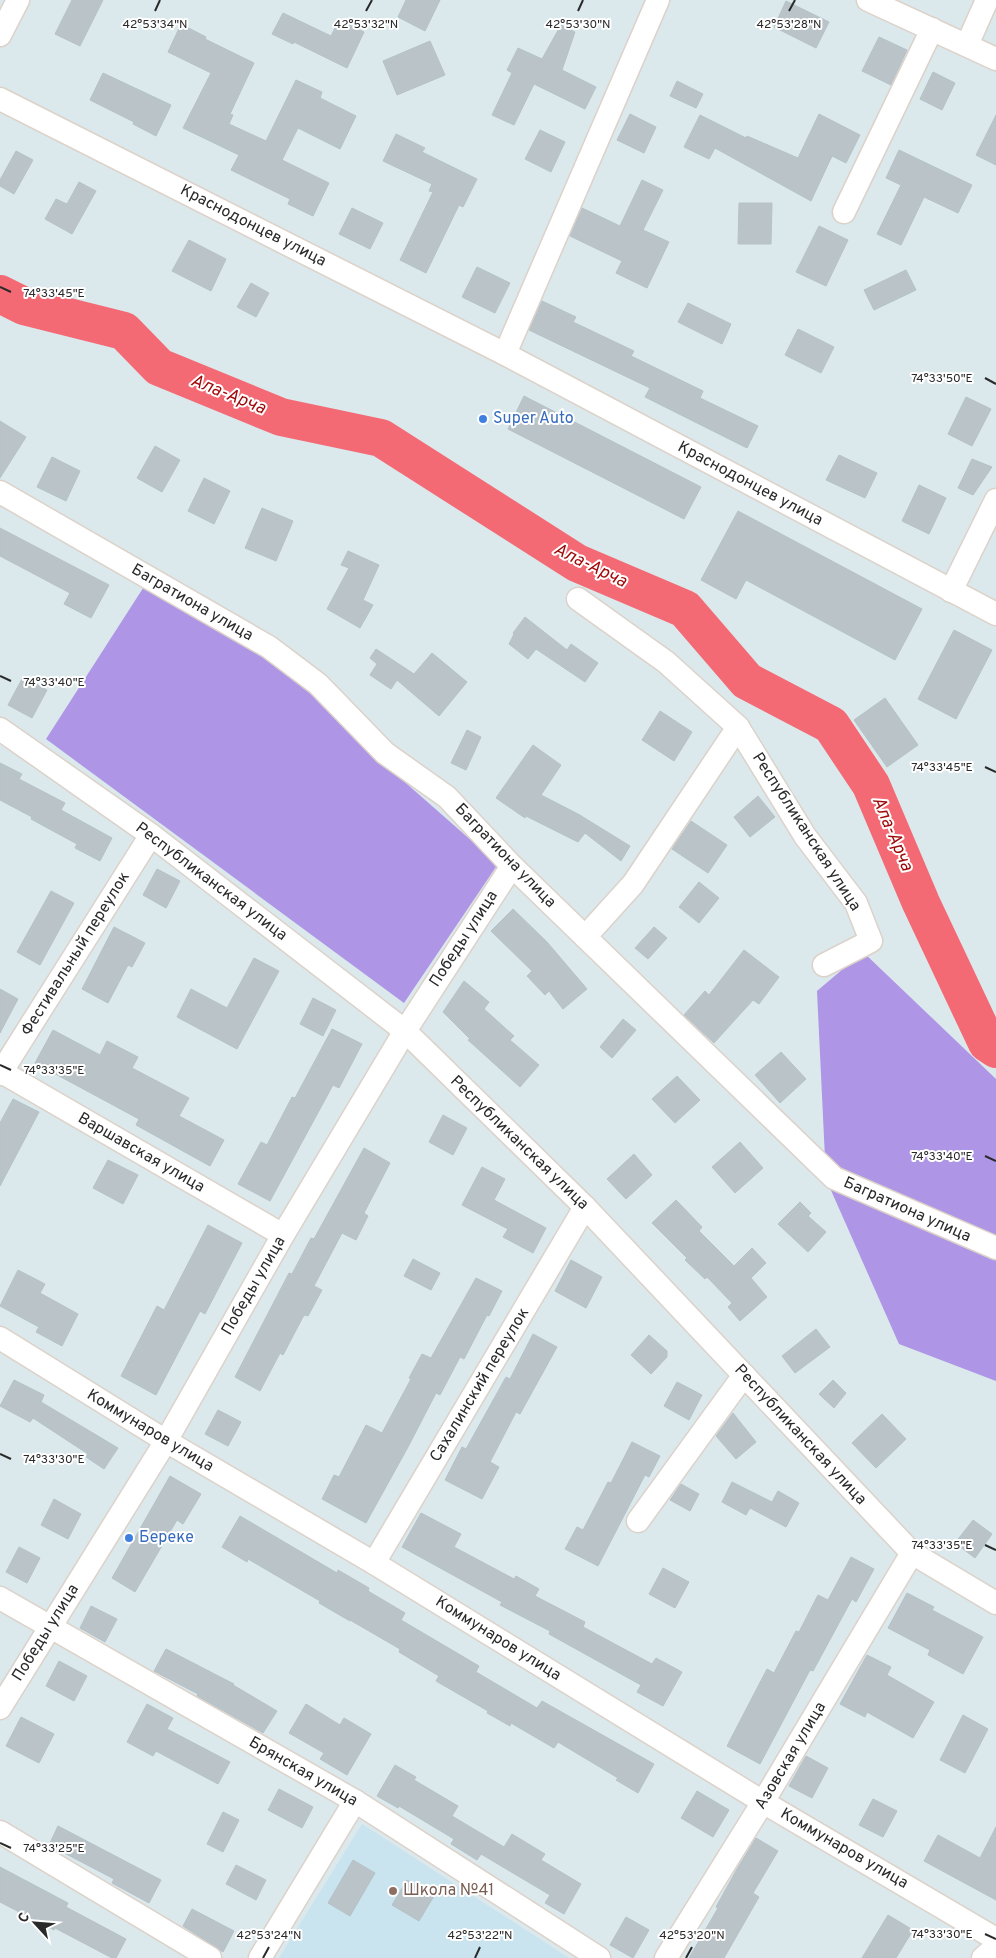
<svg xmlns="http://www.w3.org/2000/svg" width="996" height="1958" font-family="Overpass,sans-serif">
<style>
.education{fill:#c9e3ef}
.green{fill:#ae95e5}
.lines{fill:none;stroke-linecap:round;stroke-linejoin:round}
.river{stroke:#f36974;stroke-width:38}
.building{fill:#bac4c8;stroke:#b4c2c8}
.minor-casing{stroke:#dcd2c9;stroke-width:25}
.minor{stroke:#fff;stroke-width:22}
.ticks{fill:none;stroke:#2a2a2a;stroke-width:2}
.shop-dot{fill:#3f7fe0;stroke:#fff;stroke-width:2}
.education-dot{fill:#8d6e63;stroke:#fff;stroke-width:2}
.labels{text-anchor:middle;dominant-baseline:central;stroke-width:4;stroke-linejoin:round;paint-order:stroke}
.street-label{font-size:16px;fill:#2a2a2a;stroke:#fff}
.shop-label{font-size:16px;fill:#366cbe;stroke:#fff;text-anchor:start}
.education-label{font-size:16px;fill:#785e54;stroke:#fff;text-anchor:start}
.water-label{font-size:18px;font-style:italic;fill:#9f0808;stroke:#fff}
.ticks-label{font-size:12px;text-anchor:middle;fill:#2a2a2a;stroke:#fff;stroke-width:4;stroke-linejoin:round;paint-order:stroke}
</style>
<rect width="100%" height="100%" fill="#dbe8ec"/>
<path class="education" d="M362,1824l207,134h-290z"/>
<g class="green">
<path d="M147,582l134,82 85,84 132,116 -94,139 -358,-264z"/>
<path d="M863,952l133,127v302l-97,-37 -73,-165 -9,-188z"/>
</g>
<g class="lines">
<path class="river" d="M0,294l24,12 100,25 35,36 122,50 100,21 196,125 108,46 62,72 84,44 40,60 50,118 66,140 9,6"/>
</g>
<g class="building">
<path d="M72,0h31l-23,46 -25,-12z"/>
<path d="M406,0h34l-15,31 -27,-14z"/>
<path d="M786,1l43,21 -13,26 -42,-21z"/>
<path d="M283,13l48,23 8,-16 25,12 -17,36 -53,-26 -1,2 -21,-10z"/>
<path d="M181,24l25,13 -1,2 49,24 -24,51 3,1 -4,9 37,17 30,-61 26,12 -2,6 36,18 -16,33 -42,-21 -16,32 47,23 -16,33 -25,-12 2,-5 -59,-29 8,-15 -56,-27 28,-55 -43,-21z"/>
<path d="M561,25l14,7 -13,38 34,17 -11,22 -51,-25 -20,41 -22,-10 20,-42 -5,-3 11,-22 24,11z"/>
<path d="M879,37l28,13 -16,35 -29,-14z"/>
<path d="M430,41l15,34 -48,20 -14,-34z"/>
<path d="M933,72l22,11 -13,27 -22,-11z"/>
<path d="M103,73l68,32 -15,31 -23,-12 1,-2 -44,-22z"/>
<path d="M677,81l26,13 -7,14 -26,-12z"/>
<path d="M630,114l26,13 -12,26 -27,-13z"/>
<path d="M819,114l41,21 -14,28 -14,-7 -21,45 -96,-53 -6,11 -25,-12 16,-32 46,23 1,-2 51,22z"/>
<path d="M996,115v50l-20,-10z"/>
<path d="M540,130l25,12 -14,30 -26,-13z"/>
<path d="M396,134l29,14 -3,4 55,27 -14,28 -4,-2 -33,68 -26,-13 33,-68 -4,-1 3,-7 -49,-23z"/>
<path d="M899,150l73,35 -14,28 -34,-16 -23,48 -24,-11 24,-49 -15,-7z"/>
<path d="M16,151l17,9 -19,34 -14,-8v-6z"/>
<path d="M642,180l21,10 -20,40 26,12 -22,46 -31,-15 6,-12 -52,-25 12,-28 38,18z"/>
<path d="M79,182l17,9 -24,43 -27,-15 11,-20 11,5z"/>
<path d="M739,203h33l-1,41h-33z"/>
<path d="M352,208l31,15 -13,26 -31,-15z"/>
<path d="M819,226l29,14 -22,46 -30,-14z"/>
<path d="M189,240l37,19 -15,32 -39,-20z"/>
<path d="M477,267l33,16 -15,30 -33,-16z"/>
<path d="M906,270l10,20 -42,20 -10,-20z"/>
<path d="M251,283l18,10 -13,24 -19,-10z"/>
<path d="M542,301l34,16 -3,5 61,29 -3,5 72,35 -3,7 58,28 -11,22 -102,-51 5,-9 -121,-58z"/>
<path d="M688,303l43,21 -9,20 -44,-22z"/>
<path d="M798,329l36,18 -13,26 -36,-18z"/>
<path d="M524,396l177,91 -17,32 -176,-90z"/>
<path d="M966,397l25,12 -19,37 -24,-12z"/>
<path d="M0,421l26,16 -26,41z"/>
<path d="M155,446l25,14 -18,32 -25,-14z"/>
<path d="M839,455l38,18 -12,25 -39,-18z"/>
<path d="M52,457l28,14 -14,30 -29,-14z"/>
<path d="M972,459l20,8 -19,28 -15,-7z"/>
<path d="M204,478l26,13 -16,33 -26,-13z"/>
<path d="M919,485l27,13 -17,36 -27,-13z"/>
<path d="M262,508l31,13 -17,40 -31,-13z"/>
<path d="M738,511l184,98 -27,51 -149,-80 -10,19 -35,-19z"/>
<path d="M0,528l109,57 -18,33 -27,-14 6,-11 -70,-37z"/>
<path d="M348,551l31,14 -16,35 10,5 -13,23 -33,-19 22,-41 -8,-3z"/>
<path d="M525,617l42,33 4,-6 27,19 -13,19 -49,-33 -8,10 -19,-15 5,-10 -1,-1z"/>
<path d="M954,630l38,20 -36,69 -38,-20z"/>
<path d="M376,649l38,25 18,-21 35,29 -28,34 -42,-36 -6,9 -21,-14 7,-11 -7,-6z"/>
<path d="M23,677l24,13 -15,28 -24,-13z"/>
<path d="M885,698l33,47 -31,22 -33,-47z"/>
<path d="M660,711l32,21 -18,29 -32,-21z"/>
<path d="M467,730l14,7 -15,33 -15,-7z"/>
<path d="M533,745l28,20 -20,30 37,19 52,32 -9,15 -36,-28 -7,9 -52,-26 -1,2 -29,-20z"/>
<path d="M0,763l22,11 -3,5 46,24 -4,7 51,28 -12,23 -25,-13 2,-4 -46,-25 1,-2 -32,-17z"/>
<path d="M758,796l17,21 -25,20 -16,-20z"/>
<path d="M691,821l36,24 -19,28 -36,-24z"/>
<path d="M157,869l23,12 -14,27 -23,-13z"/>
<path d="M699,882l20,16 -20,25 -20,-16z"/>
<path d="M51,891l23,12 -34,62 -23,-13z"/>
<path d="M513,909l34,33 40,47 -24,20 -14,-18 -4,4 -18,-19 5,-5 -41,-40z"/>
<path d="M114,927l31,16 -13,24 -4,-2 -20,38 -26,-14z"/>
<path d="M654,927l13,11 -19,21 -13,-11z"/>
<path d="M744,950l35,27 -20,27 -6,-4 -39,43 -30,-28 21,-24 4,4z"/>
<path d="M254,958l25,13 -42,78 -60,-32 14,-28 36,19z"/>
<path d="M464,981l25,21 -5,7 30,27 -4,4 29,25 -19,22 -52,-47 2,-1 -27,-27z"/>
<path d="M0,989l18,10 -18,34z"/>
<path d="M313,998l23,12 -13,26 -23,-12z"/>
<path d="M623,1019l13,11 -24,28 -12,-11z"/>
<path d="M332,1029l30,15 -23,44 -6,-3 -63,116 -32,-17 23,-42 6,3 25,-48 3,1z"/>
<path d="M53,1030l47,25 7,-14 31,16 -6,11 57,30 -10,18 45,24 -14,26 -74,-41 3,-6 -104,-56z"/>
<path d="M781,1052l25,27 -26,24 -25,-28z"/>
<path d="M677,1076l23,24 -25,23 -23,-24z"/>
<path d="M13,1099l26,13 -39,74v-63z"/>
<path d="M443,1115l24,13 -14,27 -24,-13z"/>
<path d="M740,1142l23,26 -28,25 -23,-26z"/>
<path d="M364,1148l26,15 -26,50 4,3 -12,24 -14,-7 -28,53 8,4 -14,26 -4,-1 -21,40 -3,-2 -20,38 -25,-14 54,-104 3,1 19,-36 3,1z"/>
<path d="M634,1154l18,21 -26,24 -19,-20z"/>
<path d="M108,1160l30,15 -15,29 -30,-16z"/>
<path d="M482,1167l23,12 -11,21 52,28 -13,25 -30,-16 5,-8 -46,-24z"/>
<path d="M676,1200l26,27 -3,4 35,35 18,-18 14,15 -15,15 16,19 -27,24 -12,-14 4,-4 -25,-26 -2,2 -20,-19 2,-2 -35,-35z"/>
<path d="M800,1202l11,11 -3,3 18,16 -18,20 -30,-28z"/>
<path d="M208,1225l34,18 -37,71 -5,-3 -44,84 -35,-19 36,-70 7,4z"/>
<path d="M413,1259l27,14 -9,17 -27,-14z"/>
<path d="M571,1260l31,17 -16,31 -31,-17z"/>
<path d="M18,1270l27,14 -5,9 38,21 -16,32 -26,-14 3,-5 -39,-21z"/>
<path d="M476,1278l26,13 -13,25 -2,-1 -23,44 -4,-2 -20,38 -4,-2 -28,54 -42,76 -44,-24 12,-24 5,2 27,-52 16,8 29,-54 -2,-1 13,-24 9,4z"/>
<path d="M816,1329l14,18 -35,26 -13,-17z"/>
<path d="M533,1334l24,13 -37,67 -4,-2 -26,50 9,5 -17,32 -37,-19 17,-33 4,2 40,-72 4,2z"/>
<path d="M649,1335l18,16v6l-16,17 -20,-19z"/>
<path d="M14,1380l30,15 -3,7 77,46 -14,21 -18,-12 2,-3 -55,-36 -3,4 -30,-16z"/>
<path d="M833,1380l13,13 -12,15 -15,-14z"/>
<path d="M677,1382l25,13 -13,25 -25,-14z"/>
<path d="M218,1410l23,12 -13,24 -23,-12z"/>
<path d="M733,1413l23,29 -20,17 -20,-23z"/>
<path d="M882,1414l24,25 -30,29 -24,-25z"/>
<path d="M632,1442l28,14 -11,21 -4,-2 -47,91 -33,-17 12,-22 6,3 25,-48 3,1z"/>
<path d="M170,1476l31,18 -18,30 -6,-4 -42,72 -23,-14z"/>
<path d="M732,1482l40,20 6,-11 21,12 -13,24 -36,-19 -4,7 -24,-13z"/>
<path d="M681,1484l18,10 -9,17 -20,-11z"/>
<path d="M54,1499l27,15 -13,25 -27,-14z"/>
<path d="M421,1513l40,21 -7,13 60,32 2,-3 23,13 -4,7 50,26 -2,5 69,37 4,-6 26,14 -19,34 -26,-14 4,-7 -92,-51 1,-3 -50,-26 2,-3 -100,-55z"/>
<path d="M240,1516l97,57 1,-3 31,18 -1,3 37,22 -4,7 78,46 -3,6 61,36 5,-7 112,63 -16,29 -22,-13 2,-2 -60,-36 -4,6 -43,-25 -1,3 -23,-13 1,-2 -52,-30 3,-5 -40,-24 1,-3 -50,-29v1l-31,-18 1,-2 -72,-42 -1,3 -25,-15z"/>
<path d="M973,1520l19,14 -17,24 -20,-15z"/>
<path d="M19,1547l21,11 -13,25 -21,-11z"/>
<path d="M851,1557l23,12 -18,33 -4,-3 -39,72 -3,-1 -50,94 -33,-18 40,-77 7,4 22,-42 3,1 19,-37 10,5z"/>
<path d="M663,1568l26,14 -14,26 -26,-14z"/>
<path d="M907,1593l27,14 -2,3 51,27 -20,37 -35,-19 2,-5 -42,-22z"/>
<path d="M91,1606l26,13 -12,23 -25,-14z"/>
<path d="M166,1649l68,35 -1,1 44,26 -14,22 -66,-37 1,-2 -44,-23z"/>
<path d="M867,1655l24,12 -4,8 47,27 -21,36 -46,-26 -2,5 -25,-13z"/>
<path d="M59,1661l28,15 -13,25 -28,-15z"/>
<path d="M147,1704l26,14 -6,11 63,33 -12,22 -62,-33 -3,5 -26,-14z"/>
<path d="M306,1704l34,21 4,-7 27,16 -24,41 -27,-16 4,-6 -35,-20z"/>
<path d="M963,1715l25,14 -23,44 -25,-13z"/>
<path d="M21,1717l33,17 -15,29 -33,-17z"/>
<path d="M806,1756l22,12 -16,30 -23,-12z"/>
<path d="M395,1765l21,12 -2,3 44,26 -6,10 52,31 8,-13 33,20 -4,6 40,24 -17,30 -19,-11 5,-8 -69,-41 -4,6 -26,-16 3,-5 -55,-33 -1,2 -21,-12z"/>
<path d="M279,1789l34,18 -11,21 -34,-18z"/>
<path d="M697,1791l32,19 -16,27 -32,-19z"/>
<path d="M873,1799l24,12 -14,26 -24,-12z"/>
<path d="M223,1812l16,8 -16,32 -16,-8z"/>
<path d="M58,1826l103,54 -12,23 -37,-20 2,-4 -65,-34z"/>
<path d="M996,1827v73l-72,-39 14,-26 42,23z"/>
<path d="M756,1838l22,13 -25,42 6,4 -35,61h-35l29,-50 -2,-1 21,-38z"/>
<path d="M353,1860l22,13 -25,43 -22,-13z"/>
<path d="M236,1865l30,15 -10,20 -30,-16z"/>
<path d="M0,1867l68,36 -2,4 60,32 -10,19h-4l-57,-30 -1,2 -54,-28z"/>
<path d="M407,1880l27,16 -15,25 -27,-16z"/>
<path d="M192,1909l42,22 -11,21 -40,-26z"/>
<path d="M888,1915l25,15 -17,28h-34z"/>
<path d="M626,1917l23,13 -16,28 -23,-13z"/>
</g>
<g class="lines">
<g class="minor-casing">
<g id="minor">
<path d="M868,0l128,59"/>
<path d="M0,35l18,-35"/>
<path d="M967,45l20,-45"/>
<path d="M0,99l505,255 491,260"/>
<path d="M844,212l88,-183"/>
<path d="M505,354l153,-354"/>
<path d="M0,492l269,155 49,37 67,69 62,44 65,69 322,312 162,70"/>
<path d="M951,591l45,-91"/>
<path d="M578,599l88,63 72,65 67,109 51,67 15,38 -47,24"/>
<path d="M0,729l151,106 254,196 180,176 327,346 84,50"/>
<path d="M585,937l48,-53 105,-157"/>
<path d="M0,1071l283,164"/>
<path d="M0,1074l151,-239"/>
<path d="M0,1338l166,103 208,122 389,239 233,137"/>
<path d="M638,1521l106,-146"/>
<path d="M374,1563l211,-356"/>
<path d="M0,1598l355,203 244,157"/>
<path d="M0,1708l166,-267 117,-206 122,-204 107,-165"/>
<path d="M0,1832l210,126"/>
<path d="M260,1958l95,-157"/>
<path d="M666,1958l97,-156 149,-249"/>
<path d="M983,1958l13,-11"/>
</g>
</g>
<use href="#minor" class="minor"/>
</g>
<path class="ticks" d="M155,11l5,-11M366,11l6,-11M578,11l5,-11M789,11l6,-11M0,287l11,5M985,378l11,6M0,676l11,5M985,767l11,5M0,1065l11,5M985,1156l11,5M0,1454l11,5M985,1545l11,5M0,1843l11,5M985,1934l11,5M263,1958l6,-11M475,1958l5,-11M686,1958l6,-11"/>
<g class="shop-dot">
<circle cx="483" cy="419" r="5"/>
<circle cx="129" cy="1538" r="5"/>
</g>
<circle class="education-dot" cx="393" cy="1891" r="5"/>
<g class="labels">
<g class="street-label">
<text transform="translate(253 226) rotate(27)">Краснодонцев улица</text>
<text transform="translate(750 484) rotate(28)">Краснодонцев улица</text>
<text transform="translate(192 603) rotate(30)">Багратиона улица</text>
<text transform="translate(806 832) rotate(57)">Республиканская улица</text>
<text transform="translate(505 856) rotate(46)">Багратиона улица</text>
<text transform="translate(211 882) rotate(37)">Республиканская улица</text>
<text transform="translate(464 939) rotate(-57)">Победы улица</text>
<text transform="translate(76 954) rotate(-58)">Фестивальный переулок</text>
<text transform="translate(519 1143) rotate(44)">Республиканская улица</text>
<text transform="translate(141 1153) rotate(30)">Варшавская улица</text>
<text transform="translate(907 1210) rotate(24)">Багратиона улица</text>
<text transform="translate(254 1286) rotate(-60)">Победы улица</text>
<text transform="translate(480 1385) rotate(-59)">Сахалинский переулок</text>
<text transform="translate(150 1431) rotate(31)">Коммунаров улица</text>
<text transform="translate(800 1435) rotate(47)">Республиканская улица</text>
<text transform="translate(46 1633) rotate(-58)">Победы улица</text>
<text transform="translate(498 1639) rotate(32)">Коммунаров улица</text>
<text transform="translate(791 1756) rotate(-59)">Азовская улица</text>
<text transform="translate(303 1772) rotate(30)">Брянская улица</text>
<text transform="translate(844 1849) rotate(30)">Коммунаров улица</text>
</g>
<g class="shop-label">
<text x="493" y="419">Super Auto</text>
<text x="139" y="1538">Береке</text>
</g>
<g class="education-label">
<text x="403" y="1891">Школа №41</text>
</g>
<g class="water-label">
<text transform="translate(228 395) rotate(22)">Ала-Арча</text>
<text transform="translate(590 566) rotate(26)">Ала-Арча</text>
<text transform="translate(892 834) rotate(67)">Ала-Арча</text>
</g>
</g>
<g class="ticks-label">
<text x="155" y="28">42°53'34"N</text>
<text x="366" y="28">42°53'32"N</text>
<text x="578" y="28">42°53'30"N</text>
<text x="789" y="28">42°53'28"N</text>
<text x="54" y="297">74°33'45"E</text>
<text x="942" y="382">74°33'50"E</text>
<text x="54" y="686">74°33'40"E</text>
<text x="942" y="771">74°33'45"E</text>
<text x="54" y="1074">74°33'35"E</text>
<text x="942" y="1160">74°33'40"E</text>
<text x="54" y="1463">74°33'30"E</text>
<text x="942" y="1549">74°33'35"E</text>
<text x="54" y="1852">74°33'25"E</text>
<text x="942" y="1938">74°33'30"E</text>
<text x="269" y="1939">42°53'24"N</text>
<text x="480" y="1939">42°53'22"N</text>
<text x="692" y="1939">42°53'20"N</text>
</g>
<g transform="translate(35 1923) rotate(296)" stroke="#ffffff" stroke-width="4" paint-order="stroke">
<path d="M0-4L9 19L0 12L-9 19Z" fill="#2a2a2a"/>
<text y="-8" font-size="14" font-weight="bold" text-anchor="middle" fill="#2a2a2a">С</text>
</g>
</svg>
